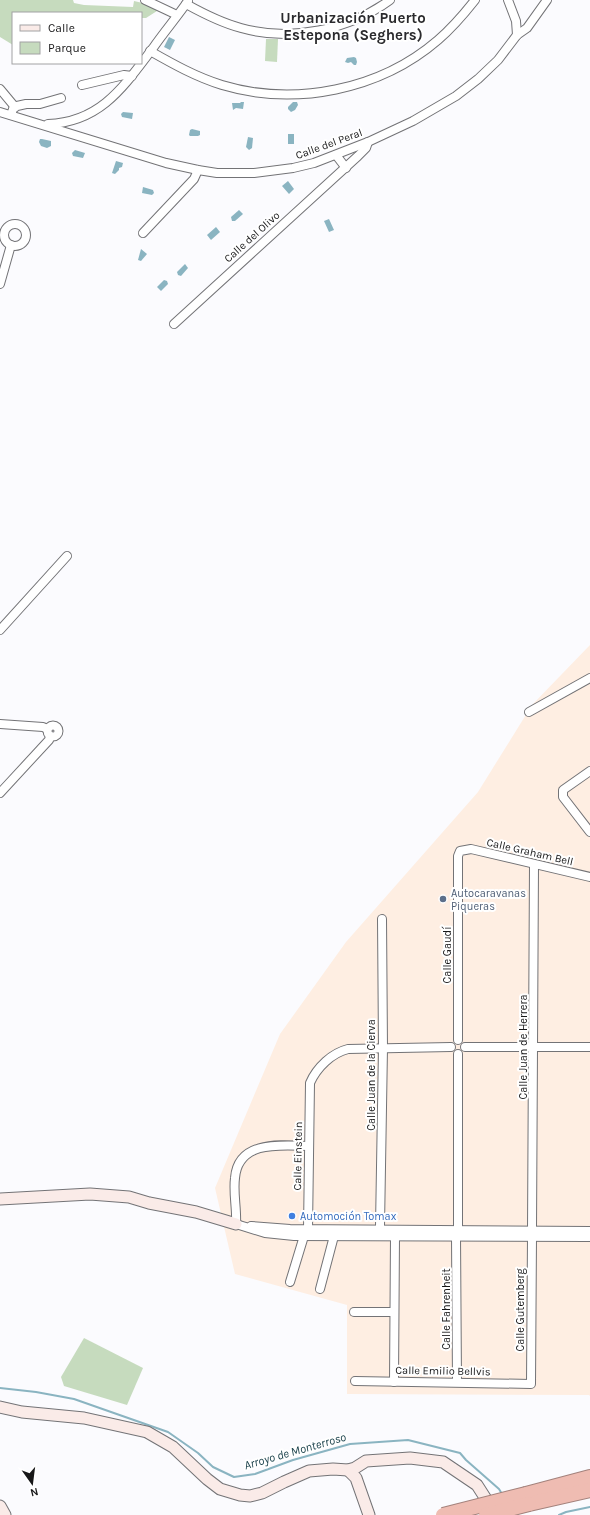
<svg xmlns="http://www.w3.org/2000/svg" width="590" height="1515" font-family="Karla,sans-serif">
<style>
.industrial{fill:#feeee2}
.green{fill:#c6dbbe}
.water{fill:#8ab4c1}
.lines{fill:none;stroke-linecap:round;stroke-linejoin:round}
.stream{stroke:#8ab4c1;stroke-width:2}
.street-casing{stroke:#737376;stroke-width:10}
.secondary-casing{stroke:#737376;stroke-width:13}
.highway-casing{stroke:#a3827c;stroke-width:16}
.street{stroke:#fff;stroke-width:8}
.secondary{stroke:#faebe8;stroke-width:11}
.highway{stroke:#efbcb2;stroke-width:14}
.highway-bridge-casing{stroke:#a3827c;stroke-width:16;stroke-linecap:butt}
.highway-bridge{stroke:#efbcb2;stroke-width:14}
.service-dot{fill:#5c6f8a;stroke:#fff;stroke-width:1.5}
.shop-dot{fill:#3f7fe0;stroke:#fff;stroke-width:1.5}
.labels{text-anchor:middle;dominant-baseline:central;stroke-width:4;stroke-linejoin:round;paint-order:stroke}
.street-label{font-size:11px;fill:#171718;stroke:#fff}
.service-label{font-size:11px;fill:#4e5e75;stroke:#fff;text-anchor:start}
.shop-label{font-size:11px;fill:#366cbe;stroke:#fff;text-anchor:start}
.water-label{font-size:12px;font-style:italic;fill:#143c46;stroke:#fff}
.district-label{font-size:15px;font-weight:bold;fill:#2b2b2e;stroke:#fff}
</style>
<rect width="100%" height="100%" fill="#fbfbfe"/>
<path class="industrial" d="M590,645v751l-1,-1 -242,-1v-89l-112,-31 -20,-86 65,-154 66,-92 132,-150 54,-87z"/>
<g class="green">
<path d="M0,0h73l1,3 10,2 49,2 1,-6 13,3 10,7 -11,7h-5v-5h-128v32l-13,-8z"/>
<path d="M266,39h12l-1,23 -12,-1z"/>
<path d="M84,1338l59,30 -16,37 -63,-19 -3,-9z"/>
</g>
<g class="water">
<path d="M169,37l6,3 -5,10 -6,-3z"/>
<path d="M354,57l2,1 1,4 -1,3h-2l-3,-3 -3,1 -3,-1 2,-4z"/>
<path d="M241,102h3l-1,7 -7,-1 -3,2 -1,-7h8z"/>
<path d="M293,102h4l1,3 -3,5 -4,2 -3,-3v-2z"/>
<path d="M123,112l10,1 -1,6 -10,-2 -1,-3z"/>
<path d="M192,129l8,2v4l-2,1h-8l-1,-1 1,-5z"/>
<rect x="288" y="134" width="6" height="10"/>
<path d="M248,137l5,1 -1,10 -3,2 -3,-3z"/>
<path d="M40,139h2l9,2v5l-4,2 -6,-2 -2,-4z"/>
<path d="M75,150l10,3 -2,5 -10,-2 -1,-3z"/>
<path d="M116,161l7,2 -1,4 -3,1v2l-4,4 -3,-1z"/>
<path d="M288,181l6,8 -5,5 -7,-8z"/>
<path d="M143,187l10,3 1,3 -2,2 -10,-2z"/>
<path d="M239,210l4,4 -8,7h-3l-1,-4z"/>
<path d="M329,219l5,11 -5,2 -5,-11z"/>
<path d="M216,227l4,5 -9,8 -4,-5z"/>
<path d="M141,249l6,5 -6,7 -3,-1z"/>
<path d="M185,264l3,4 -7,8 -3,-1 -1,-3z"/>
<path d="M164,280l3,1 1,3 -7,7 -4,-4z"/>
</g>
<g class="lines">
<g class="stream">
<path d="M0,1388l36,4 38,7 94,33 30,21 15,14 21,10 21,-3 38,-14 57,-16 58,-4 52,13 6,7 33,29 3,5"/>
<path d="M559,1515l7,-3 24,-5"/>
</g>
<g class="street-casing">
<g id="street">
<path d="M145,0l32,15"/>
<path d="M508,0l8,21 1,14"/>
<path d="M186,4c18,10 36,19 55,24 50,14 108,2 149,-28"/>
<path d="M150,51c23,13 46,26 72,34 73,22 158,5 216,-45 14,-12 26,-26 37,-40"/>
<path d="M82,85l42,-10 8,1"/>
<path d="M0,89l15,18"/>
<path d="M0,112l166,51 32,7 19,3h37l39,-5 21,-5 54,-21 45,-21 43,-25 22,-17 20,-19 19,-25 10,-7 20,-28"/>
<path d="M11,115l2,-6 4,-3 9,-2h14l21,-6"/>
<path d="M48,124c53,-2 76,-38 105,-76 11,-16 24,-31 35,-47"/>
<path d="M336,155l10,13"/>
<circle cx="15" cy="235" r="11"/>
<path d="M143,233l51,-54 4,-9"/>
<path d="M0,284l11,-39"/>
<path d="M174,324l184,-168 8,-8 2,-6"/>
<path d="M0,630l67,-74"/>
<path d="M529,712l61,-34"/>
<path d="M0,724l43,3 4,2"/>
<circle cx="53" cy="731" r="5.5"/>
<path d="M590,771l-27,19v7l27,35"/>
<path d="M0,793l49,-53 1,-4"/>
<path d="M458,1040v-184l2,-5 11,-2 119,28"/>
<path d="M465,1047h125"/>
<path d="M236,1224l29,9 29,3 296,1"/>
<path d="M236,1224c1,-15 -3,-31 -1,-46 3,-38 46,-33 74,-32"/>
<path d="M251,1226l39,3 300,2"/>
<path d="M308,1229l2,-146c7,-16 22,-30 38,-34l103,-2"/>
<path d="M379,1230l1,-4 3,-178 -1,-129"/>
<path d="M458,1230v-176"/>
<path d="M532,1230l2,-365"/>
<path d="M456,1236l1,146"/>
<path d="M290,1282l14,-46"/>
<path d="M320,1289l14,-53"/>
<path d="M354,1312h40"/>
<path d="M355,1381l176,3 1,-147"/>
<path d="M394,1382l1,-146"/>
</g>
</g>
<g class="secondary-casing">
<g id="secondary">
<path d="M0,1199l90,-5 39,3 20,6 47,9 40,12"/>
<path d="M0,1407l22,5 62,6 63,14 26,15 34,32 13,10 20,6 10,1 12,-3 22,-11 25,-11 24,-2 15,1 7,-2 11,-7 44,-3 33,4 34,23 16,25"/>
<path d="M348,1470l8,8 13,37"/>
<path d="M0,1506l5,9"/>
</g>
</g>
<g class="highway-casing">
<g id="highway">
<path d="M526,1494l64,-17"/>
<path d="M529,1504l61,-14"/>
</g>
</g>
<use href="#street" class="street"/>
<use href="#secondary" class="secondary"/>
<use href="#highway" class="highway"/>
<g class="highway-bridge-casing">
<g id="highway-bridge">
<path d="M443,1515l83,-21"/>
<path d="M486,1515l43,-11"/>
</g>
</g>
<use href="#highway-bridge" class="highway-bridge"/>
</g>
<circle class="service-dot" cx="443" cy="899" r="4"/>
<circle class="shop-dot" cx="292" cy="1216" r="4"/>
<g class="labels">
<g class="street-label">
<text transform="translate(329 144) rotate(-20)">Calle del Peral</text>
<text transform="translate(252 237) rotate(-42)">Calle del Olivo</text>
<text transform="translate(530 852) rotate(13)">Calle Graham Bell</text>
<text transform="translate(447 955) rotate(-90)">Calle Gaudí</text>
<text transform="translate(523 1047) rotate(-90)">Calle Juan de Herrera</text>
<text transform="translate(371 1075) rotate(-90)">Calle Juan de la Cierva</text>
<text transform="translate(298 1156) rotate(-89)">Calle Einstein</text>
<text transform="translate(446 1309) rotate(-90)">Calle Fahrenheit</text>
<text transform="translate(520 1310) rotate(-90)">Calle Gutemberg</text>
<text transform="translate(443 1371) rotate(1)">Calle Emilio Bellvis</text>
</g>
<g class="service-label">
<text x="451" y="893">Autocaravanas<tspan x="451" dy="13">Piqueras</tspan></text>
</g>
<g class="shop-label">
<text x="300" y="1216">Automoción Tomax</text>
</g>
<g class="water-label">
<text transform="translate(295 1451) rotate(-16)">Arroyo de Monterroso</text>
</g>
<g class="district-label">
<text x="353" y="18">Urbanización Puerto<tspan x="353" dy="17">Estepona (Seghers)</tspan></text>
</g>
</g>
<rect x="12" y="12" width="130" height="52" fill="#ffffff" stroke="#a2a2a3"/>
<rect x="20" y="25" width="20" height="6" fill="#faebe8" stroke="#a2a2a3"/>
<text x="48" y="32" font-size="12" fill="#171718">Calle</text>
<rect x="20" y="42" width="20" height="12" fill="#c6dbbe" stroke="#a2a2a3"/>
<text x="48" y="52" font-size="12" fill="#171718">Parque</text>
<g transform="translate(32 1483) rotate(166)" stroke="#ffffff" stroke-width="3" paint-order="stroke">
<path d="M0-3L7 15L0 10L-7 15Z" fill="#171718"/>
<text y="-6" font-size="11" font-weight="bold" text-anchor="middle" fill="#171718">N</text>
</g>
</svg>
